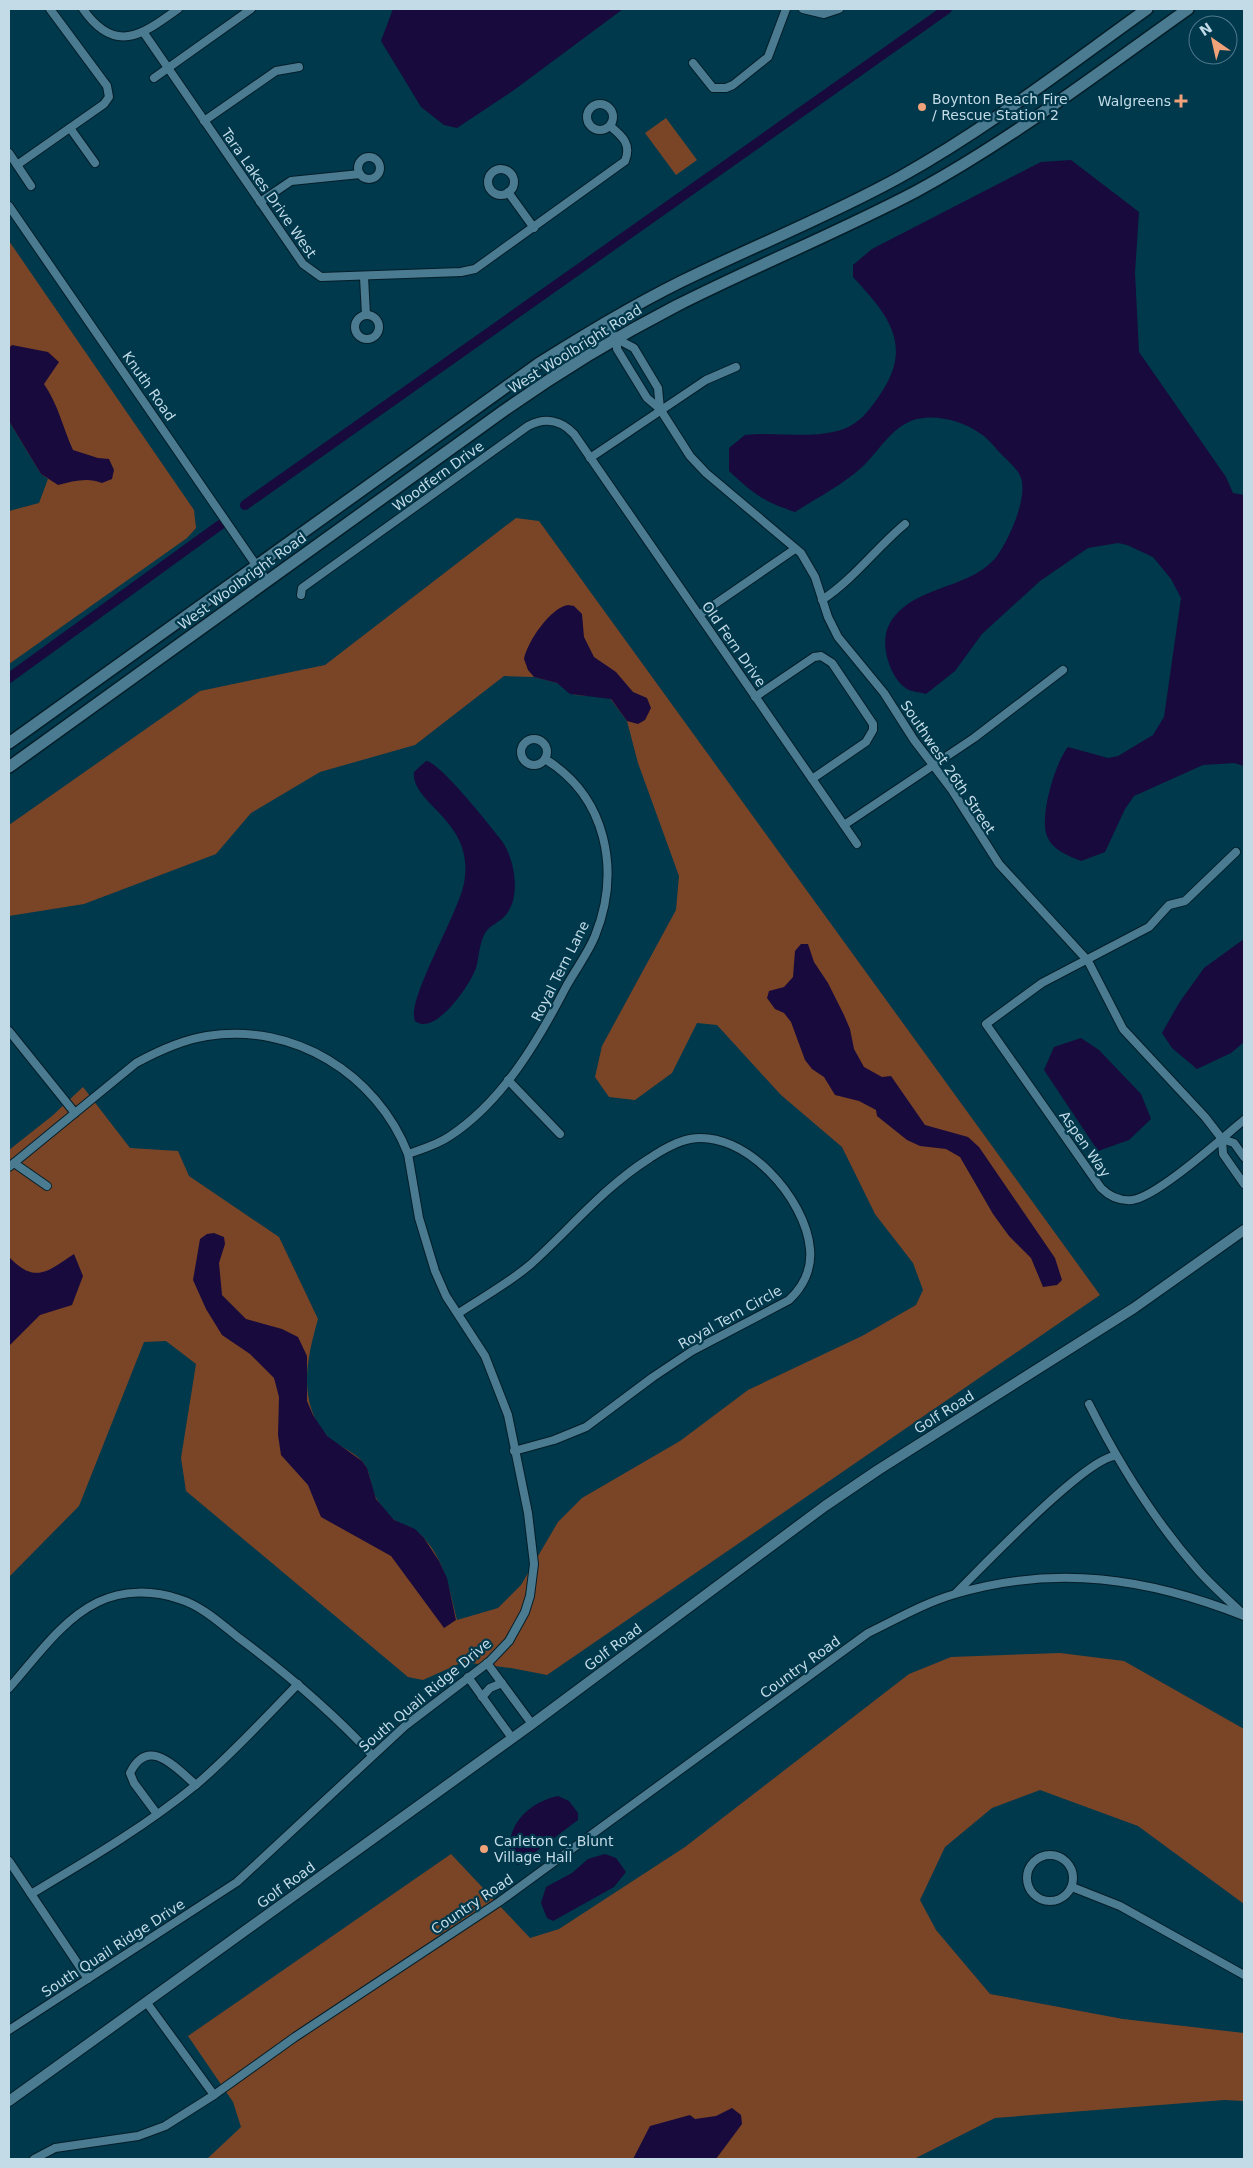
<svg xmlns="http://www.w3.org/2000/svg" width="1253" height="2168" font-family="'DejaVu Sans',sans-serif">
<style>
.green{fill:#7a4526}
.water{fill:#180a3c}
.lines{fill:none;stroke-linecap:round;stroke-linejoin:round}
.canal{stroke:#180a3c;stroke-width:10}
.minor-casing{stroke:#041e28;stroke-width:10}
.tertiary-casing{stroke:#041e28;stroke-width:12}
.secondary-casing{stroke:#041e28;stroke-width:14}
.minor{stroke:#4b7b91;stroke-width:8}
.tertiary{stroke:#4b7b91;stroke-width:10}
.secondary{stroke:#4b7b91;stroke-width:11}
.poi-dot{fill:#f0a279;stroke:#00384c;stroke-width:2}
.labels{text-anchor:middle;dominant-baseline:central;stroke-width:4.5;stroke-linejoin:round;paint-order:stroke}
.poi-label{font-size:14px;fill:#c2dbe7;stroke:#00384c;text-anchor:start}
.street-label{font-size:14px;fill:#c2dbe7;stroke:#00384c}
</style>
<rect width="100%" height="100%" fill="#00384c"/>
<g class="green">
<path d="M666,118l31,42 -21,15 -31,-42z"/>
<path d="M9,241l185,269 2,18 -9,10 -178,126v-153l30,-8 9,-24 -7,-5 -32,-53z"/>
<path d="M516,518l23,3 561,774 -553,380 -36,-7 -48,-6 -40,18 -15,-3 -222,-186 -5,-33 15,-94 -30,-23 -22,1 -65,164 -70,71v-427l43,-34 31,-29 47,61 48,3 11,25 90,61 39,82c-11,39 -21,82 8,116 10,11 28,16 37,27 9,12 7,28 15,39 5,7 11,16 18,20 6,4 15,5 20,10 27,21 33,57 41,89l41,-12 23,-23 37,-63 24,-24 98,-57 68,-51 114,-54 54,-31 7,-15 -10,-27 -38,-49 -33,-67 -61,-52 -64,-70 -20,-2 -25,50 -37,27 -26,-3 -14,-20 7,-31 74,-136 3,-34 -41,-113 -11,-42 -18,-24 -34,-2 -18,-12 -23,-6 -30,-1 -89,69 -95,27 -69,41 -35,41 -132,50 -75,12v-91l191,-134 125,-26z"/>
<path d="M1060,1653l64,8 120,68v175l-106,-78 -98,-36 -48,18 -47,39 -25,53 16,30 54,64 133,25 121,14v68l-20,-1 -229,18 -81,41h-707l34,-32 -8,-25 -45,-66 263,-182 79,84 29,-9 126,-82 224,-173 42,-17z"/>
</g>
<g class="water">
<path d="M393,9h230l-109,81 -57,38 -13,-3 -23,-18 -40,-66z"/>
<path d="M1071,160l68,52 -4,61 4,79 87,125 7,16 11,2v271l-10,-3 -31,2 -69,31 -9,13 -20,43 -24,9c-12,-5 -29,-11 -34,-25 -8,-19 8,-73 21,-89l40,11 10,-2 35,-21 11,-18 17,-119 -10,-19 -18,-22 -26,-12 -9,-2 -30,5 -48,33 -58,53 -27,37 -29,23c-6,-2 -14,-2 -19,-5 -17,-10 -28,-46 -18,-64 22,-41 81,-34 108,-69 12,-16 31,-59 24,-78 -3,-9 -12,-16 -19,-23 -7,-7 -13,-16 -21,-21 -17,-13 -44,-20 -64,-15 -25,6 -38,33 -56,49 -19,17 -44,30 -66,44 -33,-11 -41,-18 -66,-41v-23l16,-13c32,-4 68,5 99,-6 15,-6 24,-17 33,-30 38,-52 13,-82 -24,-122v-12l19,-16 169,-87z"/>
<path d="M12,345l36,7 11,10 -15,22c14,20 19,44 29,66l25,8 11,1 5,11 -2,9 -10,4c-14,-6 -29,-2 -44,2l-17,-11 -32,-53v-73z"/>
<path d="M568,605l6,1 8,8 2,23 10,20 22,15 17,20 14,6 4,10 -6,12 -7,4 -11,-3 -16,-22 -41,-5 -13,-11 -23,-6 -6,-7 -4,-11c3,-17 27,-52 44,-54z"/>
<path d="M426,761c14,1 65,66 76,80 13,19 20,58 2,76 -7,7 -15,8 -20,18 -5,10 -5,23 -8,33 -6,17 -41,69 -61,53 -9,-21 44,-108 49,-138 12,-63 -53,-78 -50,-111z"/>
<path d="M1244,939v103l-13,11 -34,16 -25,-21 -10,-15 17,-30 25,-35z"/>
<path d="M801,944h7l6,18 14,21 16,32 6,14 4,20 10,18 18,10 9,-1 34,49 43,12 11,10 76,111 7,22 -5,5 -14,2 -12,-29 -22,-22 -16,-22 -33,-57 -14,-8 -26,-3 -13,-6 -30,-24 -1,-6 -17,-9 -24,-6 -11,-18 -12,-8 -7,-9 -14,-38 -7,-9 -9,-4 -8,-11 2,-7 15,-4 9,-10 2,-26z"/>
<path d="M1081,1038l18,12 42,44 10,25 -22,21 -31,11 -54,-81 10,-23z"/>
<path d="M214,1233l10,4 1,7 -6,19 3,32 24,24 36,10 16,8 9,19v45l6,14 14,21 35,25 5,7 9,31 18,21 21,9 9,9 15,23 8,17 9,42 -12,8 -53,-72 -70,-39 -13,-32 -27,-30 -3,-20 1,-38 -5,-19 -24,-24 -28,-19 -16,-26 -13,-29 7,-41 7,-5z"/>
<path d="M74,1254l9,22 -11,29 -32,10 -31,31v-89c26,27 38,15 65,-3z"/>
<path d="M558,1796l11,5 9,12v7l-60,45 -6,-3c-10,-33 14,-59 46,-66z"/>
<path d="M605,1854l11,4 10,14 -12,15 -61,34 -6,-3 -6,-15 5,-16 26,-14 16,-14z"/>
<path d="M732,2108l9,7 1,9 -26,35h-83l17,-33 40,-11 5,4 21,-3z"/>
</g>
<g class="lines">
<g class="canal">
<path d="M245,505l702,-496"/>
<path d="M9,678l211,-153"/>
</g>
<g class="minor-casing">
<g id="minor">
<path d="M83,9c32,46 59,26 95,0"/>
<path d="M803,9l21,5 15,-5"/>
<path d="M144,33l159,231 18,13 140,-5 14,-3 150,-108c7,-17 -3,-25 -15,-35"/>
<path d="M693,63l20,25h13l7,-3 35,-28 18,-48"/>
<path d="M154,78l97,-69"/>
<circle cx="600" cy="117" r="13"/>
<path d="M204,121l72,-50 23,-4"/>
<path d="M70,128l25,35"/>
<path d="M9,153l22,33"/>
<circle cx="369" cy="168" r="11"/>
<path d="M17,165l87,-61 5,-7 -2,-11 -57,-77"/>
<circle cx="501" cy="182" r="13"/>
<path d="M508,192l26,36"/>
<path d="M260,202l31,-21 69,-7"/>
<path d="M9,206l258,375"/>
<path d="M364,277l2,38"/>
<circle cx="367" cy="327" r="12"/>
<path d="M604,323l13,16 17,9 24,40 2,21"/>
<path d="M617,339v10l30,49 13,11 30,47 16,17 95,80 14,24 13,40 10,20 46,56 30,47 38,50 47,74 89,97 35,68 82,88 17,22 12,4 10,14"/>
<path d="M590,458l116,-78 30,-13"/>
<path d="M301,595l1,-7 226,-162c17,-9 33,-6 46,8l283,410"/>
<path d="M822,600c32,-21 54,-52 83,-76"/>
<path d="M699,615l96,-66"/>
<path d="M755,697l59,-40 7,-1 11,7 41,61v6l-7,12 -54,37"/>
<circle cx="534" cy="752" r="13"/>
<path d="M844,825l130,-87 89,-68"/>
<path d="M1236,852l-51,49 -16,4 -20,22 -107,56 -56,41 115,164c8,8 19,13 31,12 25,-3 90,-62 112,-80"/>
<path d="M9,1031l66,82"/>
<path d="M508,1080l52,54"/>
<path d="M1222,1139l1,15 21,30"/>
<path d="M408,1154c14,-5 29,-9 42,-18 53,-35 88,-95 117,-151 9,-16 21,-32 28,-49 26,-65 12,-139 -50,-177"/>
<path d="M14,1163l33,23"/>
<path d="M9,1167l127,-104c22,-12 45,-23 71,-27 86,-14 170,38 201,118l11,64 16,53 11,25 39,60 23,59 20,98 6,51 -4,32 -5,16 -16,29 -20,21 -84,64 -168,156 -228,148"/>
<path d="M459,1313c24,-16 50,-30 72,-49 40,-36 73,-77 119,-106 12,-8 25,-16 40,-19 55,-10 116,60 120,110 2,20 -7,38 -21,51l-97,51 -39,26 -67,50 -32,13 -40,11"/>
<path d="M1089,1404c30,60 65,116 109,166 13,15 29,29 44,43"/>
<path d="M956,1593c26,-26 130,-135 159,-137"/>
<path d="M487,1663l45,61"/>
<path d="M468,1677l44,61"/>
<path d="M9,1688c26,-29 52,-68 89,-86 25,-12 55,-12 81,-3 23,7 41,24 60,39 47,35 93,74 133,117"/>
<path d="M482,1697l8,-9 12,-5"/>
<path d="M157,1814l-23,-31 -4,-10c18,-37 44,-7 66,12"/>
<circle cx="1050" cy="1878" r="23"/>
<path d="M9,1861l79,118"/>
<path d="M1072,1887l48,19 124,69"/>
<path d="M31,1894c57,-34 115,-68 166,-110 36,-31 68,-66 101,-100"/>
<path d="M147,2003l67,92"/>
<path d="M34,2159l21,-11 83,-12 27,-10 49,-31 81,-58 204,-135 369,-269c29,-14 56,-30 87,-39 101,-30 193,-16 289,22"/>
</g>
</g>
<g class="tertiary-casing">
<path id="tertiary" d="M9,2101l523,-377 293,-218 53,-36 256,-162 110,-78"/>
</g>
<g class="secondary-casing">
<g id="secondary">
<path d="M9,743l529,-379c52,-33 105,-65 161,-91 67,-32 136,-60 201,-96 88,-49 166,-110 247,-168"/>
<path d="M9,767l493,-355c55,-39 114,-75 174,-106 79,-40 161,-73 239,-114 96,-52 184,-120 273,-183"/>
</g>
</g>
<use href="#minor" class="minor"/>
<use href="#tertiary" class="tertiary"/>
<use href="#secondary" class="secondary"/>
</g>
<g class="poi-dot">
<path d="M1178.5 93.5h5v5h5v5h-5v5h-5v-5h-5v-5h5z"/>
<circle cx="922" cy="107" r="5"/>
<circle cx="484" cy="1849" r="5"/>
</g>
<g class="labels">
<g class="poi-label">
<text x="932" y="99">Boynton Beach Fire<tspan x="932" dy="16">/ Rescue Station 2</tspan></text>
<text x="1171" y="101" text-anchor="end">Walgreens</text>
<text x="494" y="1841">Carleton C. Blunt<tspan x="494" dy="16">Village Hall</tspan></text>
</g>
<g class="street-label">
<text transform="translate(269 193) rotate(55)">Tara Lakes Drive West</text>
<text transform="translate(575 349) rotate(-32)">West Woolbright Road</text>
<text transform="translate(149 386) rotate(55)">Knuth Road</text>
<text transform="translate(438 476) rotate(-36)">Woodfern Drive</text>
<text transform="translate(242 581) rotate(-36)">West Woolbright Road</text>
<text transform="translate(734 644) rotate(55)">Old Fern Drive</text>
<text transform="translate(948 767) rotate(56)">Southwest 26th Street</text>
<text transform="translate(560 971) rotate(-63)">Royal Tern Lane</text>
<text transform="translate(1085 1144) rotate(55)">Aspen Way</text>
<text transform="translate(730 1317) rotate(-29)">Royal Tern Circle</text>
<text transform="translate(944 1412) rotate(-32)">Golf Road</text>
<text transform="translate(613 1647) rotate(-37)">Golf Road</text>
<text transform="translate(800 1667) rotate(-36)">Country Road</text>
<text transform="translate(425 1695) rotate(-40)">South Quail Ridge Drive</text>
<text transform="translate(286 1885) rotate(-36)">Golf Road</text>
<text transform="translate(472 1904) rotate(-34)">Country Road</text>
<text transform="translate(113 1948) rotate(-33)">South Quail Ridge Drive</text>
</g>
</g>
<rect width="1253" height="2168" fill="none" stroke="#c2dbe7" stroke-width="20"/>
<g transform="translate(1213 40) rotate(326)"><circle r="24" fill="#00384c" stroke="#4e798a"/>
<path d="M0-4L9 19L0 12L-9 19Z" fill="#f0a279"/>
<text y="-8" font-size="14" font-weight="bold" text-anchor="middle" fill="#c2dbe7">N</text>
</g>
</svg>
